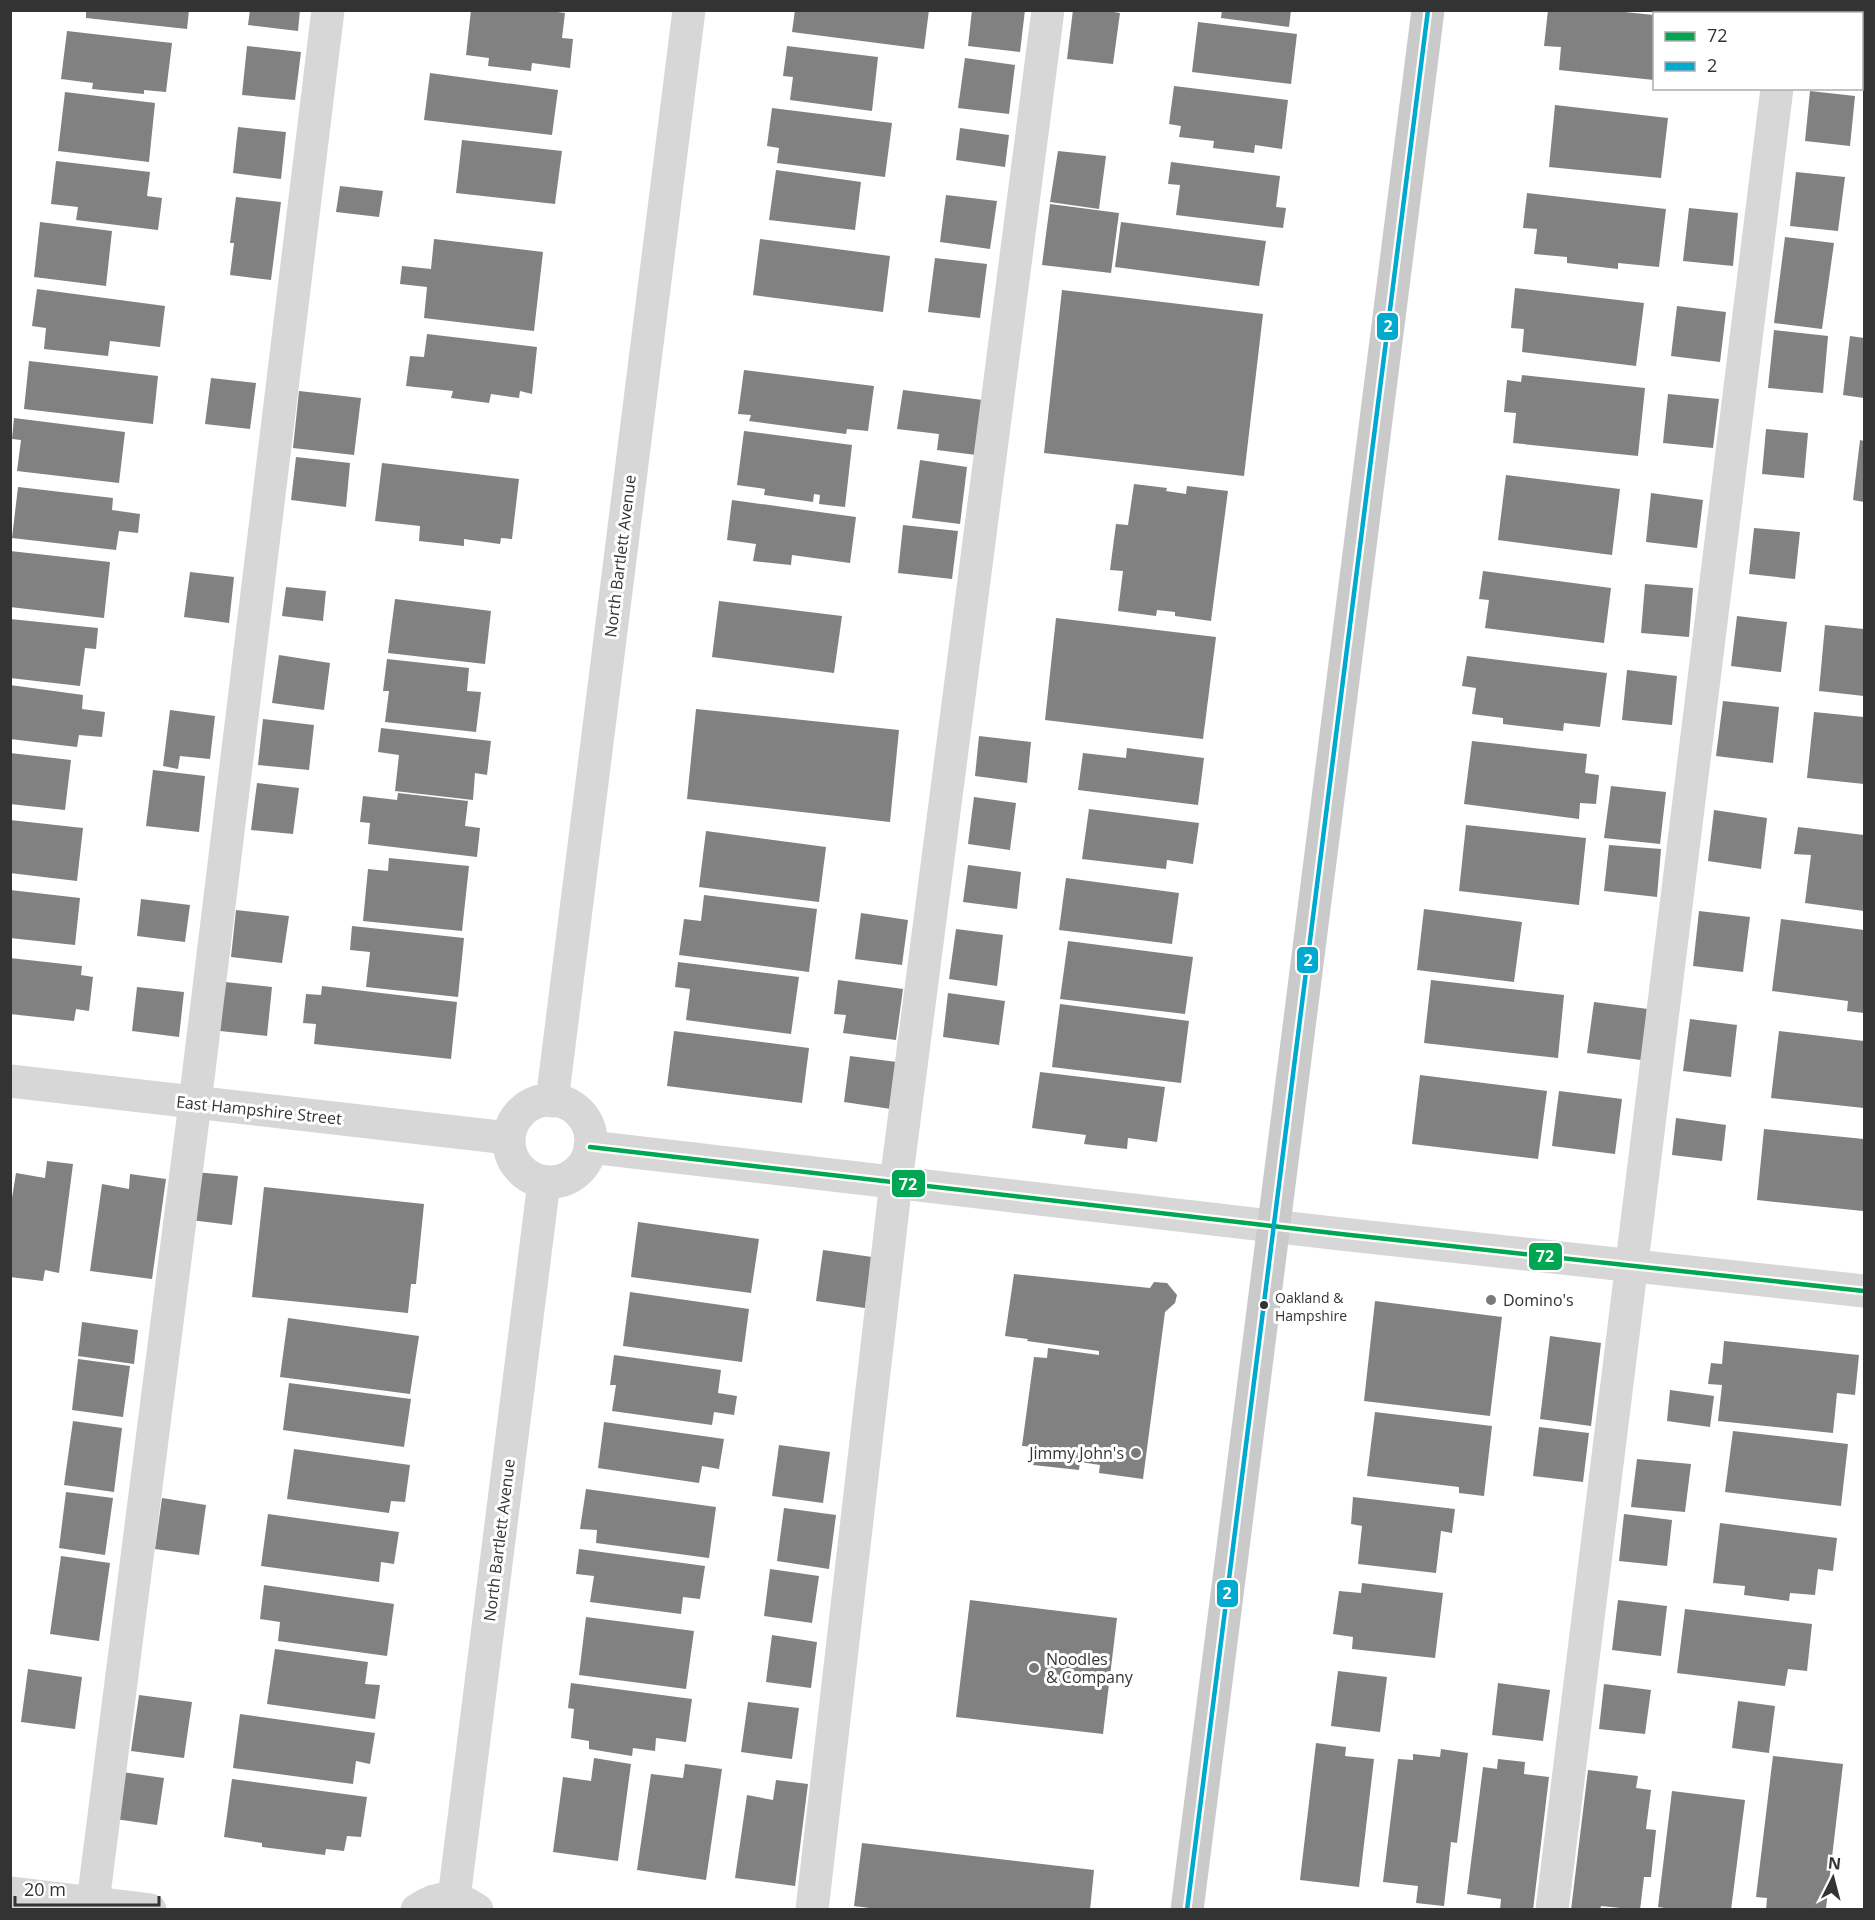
<svg xmlns="http://www.w3.org/2000/svg" width="1875" height="1920" font-family="'Open Sans',sans-serif">
<style>
.building{fill:#818181}
.lines{fill:none;stroke-linecap:round;stroke-linejoin:round}
.minor{stroke:#d7d7d7;stroke-width:33}
.major{stroke:#cacaca;stroke-width:33}
.bus-1-casing{stroke:#fff;stroke-width:9}
.bus-2-casing{stroke:#fff;stroke-width:9}
.bus-1{stroke:#00a651;stroke-width:4.5}
.bus-2{stroke:#00a9ce;stroke-width:4.5}
.poi-dot{fill:#7a7a7a;stroke:#fff;stroke-width:2}
.bus-dot{fill:#333;stroke:#fff;stroke-width:2}
.labels{text-anchor:middle;dominant-baseline:central;stroke-width:6;stroke-linejoin:round;paint-order:stroke}
.bus-label{font-size:14px;fill:#333;stroke:#fff;text-anchor:start}
.street-label{font-size:16px;fill:#333;stroke:#fff}
.poi-label{font-size:16px;fill:#333;stroke:#fff;text-anchor:start}
.line-badge{stroke:#fff;stroke-width:2}
.badge-label{font-size:16px;text-anchor:middle;font-weight:bold;fill:#fff}
</style>
<rect width="100%" height="100%" fill="#fff"/>
<g class="building">
<path d="M86,10h103l-2,19 -101,-11z"/>
<path d="M250,10h50l-2,21 -50,-6z"/>
<path d="M471,10h71l23,3 -3,25 11,1 -3,29 -38,-5 -1,8 -43,-5 1,-8 -23,-3z"/>
<path d="M795,10h134l-5,39 -132,-17z"/>
<path d="M972,10h53l-5,42 -52,-6z"/>
<path d="M1073,10h28l19,3 -7,51 -46,-5z"/>
<path d="M1222,10h69l-2,17 -68,-9z"/>
<path d="M1548,10h57l49,5v65l-95,-10 2,-23 -17,-1z"/>
<path d="M1821,10h43v14h-2v-10h-42z"/>
<path d="M1198,22l99,12 -6,50 -99,-12z"/>
<path d="M67,31l105,12 -6,49 -22,-2v4l-52,-5 1,-6 -32,-4z"/>
<path d="M247,46l54,6 -6,48 -53,-5z"/>
<path d="M787,46l91,11 -6,54 -82,-11 3,-23 -10,-1z"/>
<path d="M965,58l50,7 -6,49 -51,-6z"/>
<path d="M430,73l128,17 -6,45 -128,-15z"/>
<path d="M1174,86l114,14 -6,49 -27,-4 -1,8 -41,-5 1,-7 -35,-4 2,-11 -12,-2z"/>
<path d="M1810,91l45,5 -5,50 -45,-5z"/>
<path d="M65,92l90,11 -6,59 -91,-11z"/>
<path d="M1555,105l113,13 -7,60 -112,-11z"/>
<path d="M772,108l120,15 -7,54 -108,-14 2,-15 -12,-2z"/>
<path d="M238,127l48,5 -5,47 -48,-6z"/>
<path d="M960,128l49,7 -4,32 -49,-7z"/>
<path d="M462,140l100,11 -7,53 -99,-11z"/>
<path d="M1058,151l48,5 -7,53 -49,-7z"/>
<path d="M56,161l94,11 -3,24 15,2 -4,32 -82,-10 2,-13 -27,-3z"/>
<path d="M1171,162l109,14 -4,31 10,1 -3,20 -107,-13 4,-30 -12,-1z"/>
<path d="M776,170l85,12 -6,48 -86,-10z"/>
<path d="M1796,172l49,5 -7,54 -48,-5z"/>
<path d="M340,186l43,5 -4,26 -43,-5z"/>
<path d="M1527,193l139,16 -7,58 -41,-4v6l-51,-6v-6l-33,-3 3,-25 -14,-1z"/>
<path d="M946,195l51,6 -7,48 -50,-7z"/>
<path d="M236,197l45,5 -10,78 -41,-5 4,-32h-4z"/>
<path d="M1050,204l69,9 -8,60 -69,-8z"/>
<path d="M1689,208l49,5 -5,53 -50,-5z"/>
<path d="M40,222l72,9 -6,55 -72,-9z"/>
<path d="M1121,222l145,19 -7,45 -144,-19z"/>
<path d="M1785,237l49,6 -12,86 -48,-6z"/>
<path d="M434,239l109,13 -9,79 -110,-13 3,-31 -27,-3 2,-18 29,3z"/>
<path d="M760,239l130,17 -7,56 -130,-17z"/>
<path d="M935,258l52,6 -7,54 -52,-6z"/>
<path d="M1515,288l129,15 -8,63 -114,-14 2,-23 -13,-1z"/>
<path d="M37,289l128,17 -5,41 -50,-6 -2,15 -64,-7 2,-21 -14,-2z"/>
<path d="M1062,290l201,24 -19,162 -200,-23z"/>
<path d="M1677,306l49,6 -6,50 -49,-6z"/>
<path d="M1774,330l54,6 -5,57 -55,-5z"/>
<path d="M427,334l110,13 -5,47 -12,-3 -1,7 -28,-4 -2,9 -38,-5 2,-7 -47,-5 4,-30 14,1z"/>
<path d="M1850,336l14,2v60l-21,-3z"/>
<path d="M29,361l129,15 -5,48 -129,-15z"/>
<path d="M744,370l130,16 -6,45 -21,-2 -1,5 -97,-13 2,-6 -13,-1z"/>
<path d="M1522,375l123,13 -7,68 -125,-13 3,-30 -12,-1 3,-32 14,2z"/>
<path d="M211,378l45,5 -6,46 -45,-5z"/>
<path d="M903,390l80,10 -7,55 -39,-5 2,-16 -42,-5z"/>
<path d="M299,391l62,7 -7,57 -61,-7z"/>
<path d="M1668,394l51,5 -6,49 -50,-5z"/>
<path d="M14,418l111,14 -6,51 -102,-12 4,-31 -9,-1z"/>
<path d="M1766,429l42,4 -4,45 -42,-4z"/>
<path d="M744,431l108,14 -7,62 -26,-3 1,-9 -6,-1 -1,8 -49,-7 1,-6 -28,-4z"/>
<path d="M1860,440l4,1v61l-11,-2z"/>
<path d="M296,457l54,6 -4,44 -55,-7z"/>
<path d="M920,460l47,7 -7,57 -48,-6z"/>
<path d="M382,463l137,16 -7,60 -11,-1 -1,6 -36,-5v7l-45,-5 1,-15 -45,-5z"/>
<path d="M1506,475l114,14 -8,66 -114,-15z"/>
<path d="M1134,484l33,4 -1,3 20,3 1,-8 41,5 -17,130 -36,-5v-4l-18,-2 -1,6 -38,-5 5,-40 -13,-1 6,-46 12,1z"/>
<path d="M18,487l95,11 -1,12 28,4 -2,19 -19,-2 -3,19 -104,-12z"/>
<path d="M1651,493l52,7 -6,48 -51,-6z"/>
<path d="M732,500l124,17 -6,46 -58,-8 -1,10 -38,-4 3,-17 -29,-4z"/>
<path d="M903,525l55,6 -6,48 -54,-6z"/>
<path d="M1754,528l46,4 -5,47 -46,-5z"/>
<path d="M10,551l100,11 -6,56 -94,-11z"/>
<path d="M1483,571l128,17 -7,55 -119,-15 4,-28 -10,-1z"/>
<path d="M190,572l44,5 -5,46 -45,-6z"/>
<path d="M1645,584l48,4 -4,49 -48,-4z"/>
<path d="M286,587l40,4 -3,30 -41,-5z"/>
<path d="M395,599l96,12 -6,53 -97,-11z"/>
<path d="M719,601l123,15 -8,57 -122,-16z"/>
<path d="M1737,616l50,6 -6,50 -50,-6z"/>
<path d="M1056,618l160,19 -13,102 -158,-19z"/>
<path d="M10,619l88,9 -2,21 -11,-1 -5,38 -70,-8z"/>
<path d="M1825,625l39,4v67l-45,-5z"/>
<path d="M279,655l51,8 -6,47 -52,-7z"/>
<path d="M1467,656l140,17 -7,54 -36,-4 -1,8 -60,-7v-6l-31,-4 4,-26 -14,-2z"/>
<path d="M387,659l82,9 -2,23 14,1 -5,40 -91,-10 4,-31h-6z"/>
<path d="M1627,670l50,6 -5,49 -50,-5z"/>
<path d="M10,685l73,10 -1,14 23,3 -3,25 -23,-2 -2,12 -67,-8z"/>
<path d="M1723,701l56,6 -6,56 -57,-7z"/>
<path d="M696,709l203,21 -9,92 -203,-23z"/>
<path d="M170,710l45,6 -5,43 -30,-3 -2,13 -15,-3z"/>
<path d="M1814,712l50,5v67l-57,-6z"/>
<path d="M263,719l51,6 -5,45 -51,-5z"/>
<path d="M381,728l110,13 -4,34 -12,-2 -2,27 -78,-9 4,-36 -21,-3z"/>
<path d="M979,736l52,6 -4,41 -52,-7z"/>
<path d="M1472,741l115,13 -2,19 14,2 -3,29 -16,-1 -1,16 -115,-15z"/>
<path d="M1127,748l77,10 -6,47 -120,-15 5,-37 43,5z"/>
<path d="M10,753l61,7 -6,50 -55,-6z"/>
<path d="M153,770l52,6 -6,56 -53,-6z"/>
<path d="M257,783l42,5 -6,46 -42,-4z"/>
<path d="M1611,786l55,6 -6,52 -56,-6z"/>
<path d="M398,793l70,8 -3,25 15,2 -3,29 -109,-13 2,-21 -10,-1 3,-26 34,4z"/>
<path d="M974,797l42,6 -6,47 -42,-6z"/>
<path d="M1089,809l110,14 -6,41 -26,-4 -1,9 -84,-10z"/>
<path d="M1714,810l53,8 -6,51 -53,-8z"/>
<path d="M10,820l73,8 -6,53 -67,-8z"/>
<path d="M1466,825l120,13 -7,67 -120,-14z"/>
<path d="M1798,827l66,8v76l-59,-8 6,-48 -17,-1z"/>
<path d="M706,831l120,16 -7,55 -120,-15z"/>
<path d="M1609,845l52,4 -4,48 -53,-6z"/>
<path d="M389,858l80,8 -7,65 -99,-10 5,-52 20,2z"/>
<path d="M968,865l53,7 -4,37 -54,-7z"/>
<path d="M1066,878l113,15 -7,51 -113,-14z"/>
<path d="M10,890l70,8 -5,47 -65,-7z"/>
<path d="M704,895l113,14 -8,63 -130,-17 5,-36 17,2z"/>
<path d="M141,899l49,6 -5,37 -48,-6z"/>
<path d="M1424,909l98,13 -8,60 -97,-12z"/>
<path d="M236,910l53,6 -7,47 -51,-6z"/>
<path d="M1699,911l51,6 -7,55 -50,-6z"/>
<path d="M861,913l47,7 -6,45 -47,-6z"/>
<path d="M1781,919l83,11v83l-17,-2 1,-10 -76,-10z"/>
<path d="M352,926l112,12 -6,59 -92,-10 4,-35 -20,-2z"/>
<path d="M956,929l47,6 -6,51 -48,-7z"/>
<path d="M1068,941l125,16 -8,57 -125,-15z"/>
<path d="M10,958l72,8 -1,9 12,2 -4,34 -13,-2 -2,12 -64,-7z"/>
<path d="M678,962l121,15 -8,57 -105,-14 4,-31 -15,-2z"/>
<path d="M838,980l65,9 -7,51 -53,-7 3,-18 -12,-1z"/>
<path d="M1431,980l133,15 -6,63 -134,-15z"/>
<path d="M225,982l47,5 -5,49 -47,-5z"/>
<path d="M322,986l135,16 -6,57 -137,-15 2,-20 -13,-1 3,-29 15,1z"/>
<path d="M137,987l47,5 -5,45 -47,-6z"/>
<path d="M948,993l57,8 -6,44 -56,-8z"/>
<path d="M1594,1002l54,7 -7,51 -54,-7z"/>
<path d="M1060,1004l129,17 -8,62 -129,-16z"/>
<path d="M1690,1019l47,6 -6,52 -48,-6z"/>
<path d="M674,1031l135,17 -7,55 -135,-17z"/>
<path d="M1779,1031l85,10v67l-93,-10z"/>
<path d="M850,1056l47,6 -6,47 -47,-7z"/>
<path d="M1040,1072l125,15 -8,55 -29,-4 -1,11 -43,-5 2,-9 -54,-7z"/>
<path d="M1420,1075l127,16 -9,68 -126,-15z"/>
<path d="M1559,1091l63,8 -7,55 -63,-8z"/>
<path d="M1676,1118l50,7 -4,36 -50,-6z"/>
<path d="M1764,1129l100,10 -1,72 -106,-11z"/>
<path d="M47,1161l26,3 -14,109 -14,-3 -2,11 -33,-4v-67l6,-37 29,5z"/>
<path d="M195,1172l43,4 -6,49 -42,-5z"/>
<path d="M130,1174l36,5 -14,100 -62,-8 12,-87 27,5z"/>
<path d="M264,1187l160,17 -8,80h-5l-3,29 -156,-16z"/>
<path d="M638,1222l121,17 -8,54 -120,-16z"/>
<path d="M823,1250l49,7 -7,51 -49,-7z"/>
<path d="M1014,1274l136,14 4,-6 13,1 10,12 -2,8 -10,9 -22,167 -44,-6 1,-8 -20,-3 -1,8 -46,-5 3,-18 -14,-1 12,-89 13,1 1,-10 51,7v-4l-72,-10 1,-2 -23,-3z"/>
<path d="M630,1292l119,17 -7,53 -119,-16z"/>
<path d="M1375,1301l127,16 -12,99 -126,-15z"/>
<path d="M288,1318l131,18 -9,58 -130,-17z"/>
<path d="M82,1322l56,8 -4,34 -56,-8z"/>
<path d="M1550,1336l51,7 -10,83 -51,-7z"/>
<path d="M1724,1341l135,14 -4,40 -18,-2 -4,40 -115,-12 4,-36 -14,-1 3,-21 11,1z"/>
<path d="M614,1355l107,15 -3,23 19,3 -3,19 -20,-3 -2,13 -100,-14 4,-26h-6z"/>
<path d="M78,1359l52,7 -7,51 -51,-7z"/>
<path d="M289,1383l122,16 -7,48 -121,-17z"/>
<path d="M1670,1390l44,6 -4,31 -43,-6z"/>
<path d="M1375,1412l117,14 -8,70 -25,-3v-6l-92,-11z"/>
<path d="M73,1421l49,7 -8,64 -50,-7z"/>
<path d="M604,1422l120,17 -5,30 -17,-3 -3,17 -101,-15z"/>
<path d="M1539,1427l50,6 -6,49 -50,-6z"/>
<path d="M1733,1431l115,13 -7,62 -116,-14z"/>
<path d="M779,1445l51,7 -7,51 -51,-7z"/>
<path d="M294,1449l116,16 -5,37 -14,-1 -2,12 -102,-14z"/>
<path d="M1637,1459l54,5 -6,48 -54,-5z"/>
<path d="M586,1489l130,18 -7,51 -113,-15 1,-13 -17,-1z"/>
<path d="M66,1492l47,6 -8,57 -46,-7z"/>
<path d="M1353,1497l102,12 -3,24 -11,-2 -5,42 -78,-9 4,-38 -11,-2z"/>
<path d="M162,1498l44,7 -7,50 -44,-6z"/>
<path d="M784,1508l52,7 -7,54 -52,-8z"/>
<path d="M268,1514l131,18 -5,32 -13,-2 -2,20 -118,-16z"/>
<path d="M1624,1514l48,6 -5,46 -48,-5z"/>
<path d="M1720,1523l117,15 -4,33 -15,-2 -3,26 -25,-2 -1,8 -45,-6 1,-9 -32,-3z"/>
<path d="M579,1549l126,17 -5,33 -17,-2 -2,17 -91,-12 4,-26 -18,-2z"/>
<path d="M61,1556l49,7 -11,78 -49,-7z"/>
<path d="M770,1569l49,7 -7,47 -48,-7z"/>
<path d="M1362,1583l81,10 -8,65 -83,-9 1,-12 -20,-3 6,-43 22,2z"/>
<path d="M264,1585l130,19 -7,52 -109,-15 2,-19 -20,-3z"/>
<path d="M970,1600l147,18 -14,116 -147,-17z"/>
<path d="M1618,1600l49,6 -6,50 -49,-6z"/>
<path d="M1685,1609l127,15 -5,47 -19,-2 -3,17 -108,-13z"/>
<path d="M586,1617l108,14 -8,58 -107,-14z"/>
<path d="M772,1635l45,7 -6,46 -45,-6z"/>
<path d="M275,1649l93,13 -3,22 15,1 -5,34 -108,-15z"/>
<path d="M28,1669l54,8 -7,52 -54,-7z"/>
<path d="M1338,1671l49,6 -7,55 -49,-6z"/>
<path d="M571,1683l121,16 -6,43 -30,-4 -1,13 -22,-3 -1,8 -43,-7v-8l-18,-3 3,-29 -6,-1z"/>
<path d="M1498,1683l52,7 -7,51 -51,-6z"/>
<path d="M1604,1684l47,6 -6,44 -46,-5z"/>
<path d="M139,1695l53,7 -8,56 -53,-7z"/>
<path d="M1738,1701l37,5 -6,47 -37,-5z"/>
<path d="M748,1702l51,6 -7,51 -51,-7z"/>
<path d="M240,1714l135,19 -5,31 -14,-3 -3,23 -120,-16z"/>
<path d="M1316,1743l30,4 -1,9 29,3 -15,128 -59,-7z"/>
<path d="M1441,1749l27,4 -11,90 -6,-1 -7,64 -28,-3 2,-17 -35,-4 15,-123 15,1v-6l27,3z"/>
<path d="M1773,1756l70,8 -17,144 -60,2 1,-12 -11,-1z"/>
<path d="M594,1758l37,6 -13,97 -65,-9 10,-75 28,4z"/>
<path d="M1498,1759l27,3 -1,12 25,3 -16,133 -33,-1 1,-10 -34,-5 16,-127 14,2z"/>
<path d="M685,1764l37,5 -16,111 -69,-10 14,-96 32,4z"/>
<path d="M1588,1770l50,6 -2,12 15,2 -5,39 10,1 -5,47h-7l-4,33 -39,-4 -1,4h-29z"/>
<path d="M122,1772l42,6 -7,47 -42,-6z"/>
<path d="M232,1779l135,18 -6,40 -14,-1 -3,15 -18,-2 -1,6 -63,-8v-4l-38,-6z"/>
<path d="M776,1780l32,4 -13,102 -60,-8 12,-83 26,5z"/>
<path d="M1672,1791l73,9 -14,110h-53l-20,-3z"/>
<path d="M862,1843l232,27 -4,40h-205l-31,-4z"/>
</g>
<g class="lines">
<g class="minor">
<path d="M1786,14v-4"/>
<path d="M10,1081l498,57"/>
<circle cx="550" cy="1141" r="41"/>
<path d="M552,1101l137,-1091"/>
<path d="M590,1147l751,87 523,57"/>
<path d="M10,1893l140,17"/>
<path d="M454,1898l90,-716"/>
<path d="M92,1910l103,-807 133,-1093"/>
<path d="M417,1910c21,-15 40,-15 60,0"/>
<path d="M812,1910l84,-728 152,-1172"/>
<path d="M1552,1910l225,-1822"/>
</g>
<path class="major" d="M1187,1910l241,-1900"/>
<g class="bus-1-casing">
<path id="bus-1" d="M590,1147l751,87 523,57"/>
</g>
<g class="bus-2-casing">
<path id="bus-2" d="M1187,1910l241,-1900"/>
</g>
<use href="#bus-1" class="bus-1"/>
<use href="#bus-2" class="bus-2"/>
</g>
<g class="poi-dot">
<circle cx="1491" cy="1300" r="6"/>
<circle cx="1136" cy="1453" r="6"/>
<circle cx="1034" cy="1668" r="6"/>
</g>
<circle class="bus-dot" cx="1264" cy="1305" r="5"/>
<g class="labels">
<g class="bus-label">
<text x="1275" y="1297">Oakland &amp;<tspan x="1275" dy="18">Hampshire</tspan></text>
</g>
<g class="street-label">
<text transform="translate(620 556) rotate(-83)">North Bartlett Avenue</text>
<text transform="translate(259 1110) rotate(6)">East Hampshire Street</text>
<text transform="translate(499 1540) rotate(-83)">North Bartlett Avenue</text>
</g>
<g class="poi-label">
<text x="1503" y="1300">Domino's</text>
<text x="1124" y="1453" text-anchor="end">Jimmy John's</text>
<text x="1046" y="1659">Noodles<tspan x="1046" dy="18">&amp; Company</tspan></text>
</g>
</g>
<g class="line-badge">
<rect x="1376" y="312" width="23" height="29" rx="6" fill="#00a9ce"/>
<rect x="1296" y="946" width="23" height="28" rx="6" fill="#00a9ce"/>
<rect x="891" y="1169" width="35" height="29" rx="6" fill="#00a651"/>
<rect x="1528" y="1242" width="35" height="29" rx="6" fill="#00a651"/>
<rect x="1216" y="1579" width="23" height="29" rx="6" fill="#00a9ce"/>
</g>
<g class="badge-label">
<text x="1388" y="332">2</text>
<text x="1308" y="966">2</text>
<text x="908" y="1190">72</text>
<text x="1545" y="1262">72</text>
<text x="1227" y="1599">2</text>
</g>
<rect width="1875" height="1920" fill="none" stroke="#333333" stroke-width="24"/>
<rect x="1653" y="12" width="210" height="78" fill="#ffffff" stroke="#adadad" stroke-width="1.5"/>
<rect x="1665" y="32" width="30" height="9" fill="#00a651" stroke="#adadad" stroke-width="1.5"/>
<text x="1707" y="42" font-size="18" fill="#333333">72</text>
<rect x="1665" y="62" width="30" height="9" fill="#00a9ce" stroke="#adadad" stroke-width="1.5"/>
<text x="1707" y="72" font-size="18" fill="#333333">2</text>
<g transform="translate(1833 1878) rotate(6)" stroke="#ffffff" stroke-width="4.5" paint-order="stroke">
<path d="M0-4.5L10 22L0 15L-10 22Z" fill="#333333"/>
<text y="-9" font-size="16" font-weight="bold" text-anchor="middle" fill="#333333">N</text>
</g>
<path d="M15 1896v9h144v-9" fill="none" stroke="#333333" stroke-width="3"/>
<text x="24" y="1896" font-size="18" fill="#333333" stroke="#ffffff" stroke-width="4.5" paint-order="stroke">20 m</text>
</svg>
